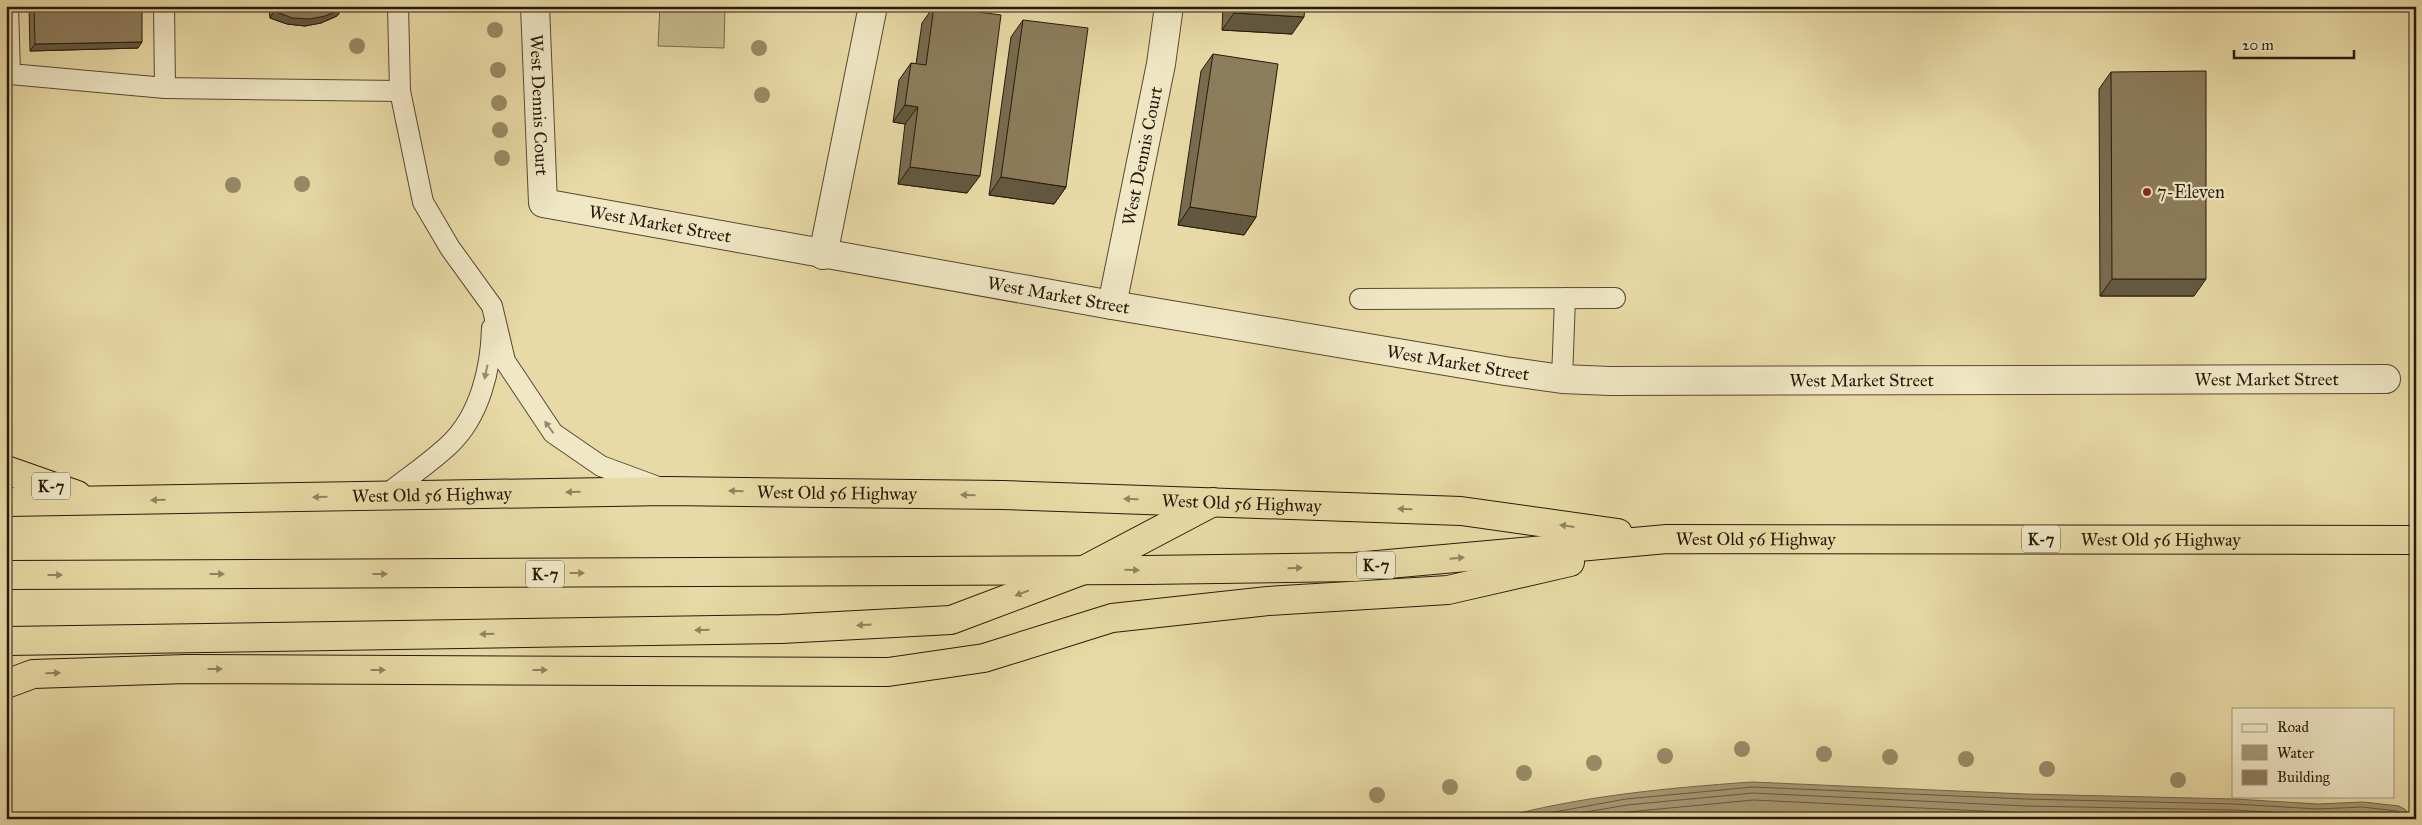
<svg xmlns="http://www.w3.org/2000/svg" width="2422" height="825" font-family="'IM FELL Great Primer',serif">
<style>
.green{fill:#c7b98c;stroke:#78694c}
.water{fill:#a79872;stroke:#746549}
.lines{fill:none;stroke-linecap:round;stroke-linejoin:round}
.shore{stroke:#68583f;stroke-width:1}
.service-casing{stroke:#584932;stroke-width:22}
.minor-casing{stroke:#584932;stroke-width:30}
.trunk-casing{stroke:#28190c;stroke-width:30}
.service{stroke:#f0e7c5;stroke-width:20}
.minor{stroke:#f0e7c5;stroke-width:28}
.trunk{stroke:#e8daa6;stroke-width:28}
.tree{fill:#998a66}
.wall{fill:#786c4f;stroke:#28190c}
.shaded-wall{fill:#625840;stroke:#28190c}
.building{fill:#8c7d5c;stroke:#28190c}
.oneway{fill:#968a72}
.oneway2{fill:#928361}
.poi-dot{fill:#8f2418;stroke:#f0e7c5;stroke-width:2}
.labels{text-anchor:middle;dominant-baseline:central;stroke-width:4.5;stroke-linejoin:round;paint-order:stroke}
.shield{fill:#f0e7c5;stroke:#645744;stroke-width:1}
.shield-label{font-size:16px;font-weight:bold;fill:#28190c}
.street-label{font-size:18px;fill:#28190c;stroke:#f0e7c5}
.poi-label{font-size:18px;fill:#28190c;stroke:#f0e7c5;text-anchor:start}
</style>
<rect width="100%" height="100%" fill="#e8daa6"/>
<filter id="stains"><feTurbulence type="fractalNoise" baseFrequency=".004" numOctaves="4"/><feColorMatrix values="0 0 0 0 .2 0 0 0 0 .09 0 0 0 0 .02 0 0 0 .5 -.17"/></filter>
<radialGradient id="worn" r=".72"><stop offset=".6" stop-color="#630" stop-opacity="0"/><stop offset="1" stop-color="#630" stop-opacity=".3"/></radialGradient>
<path class="green" d="M660,6h65l-1,42 -66,-2z"/>
<path class="water" d="M1752,782l273,12 210,5 83,5 45,-2 36,4 7,4 3,9h-913c84,-23 170,-31 256,-37z"/>
<g class="lines">
<g class="shore">
<path d="M1516,819l110,-20 127,-12 272,12 209,5 84,5 44,-2 35,4 8,8"/>
<path d="M1545,819l82,-14 126,-12 272,13 209,4 84,5 44,-1 36,5"/>
<path d="M1589,819l39,-7 125,-12 272,13 241,6"/>
</g>
<g class="service-casing">
<g id="service">
<path d="M8,6l2,68 155,14"/>
<path d="M164,6l1,82 235,3"/>
<path d="M398,6l2,85 23,111 27,46 42,58 13,55 48,72 48,33 57,21"/>
<path d="M1360,299l255,-1"/>
<path d="M1562,379l3,-81"/>
<path d="M386,495c21,-17 44,-32 63,-50 31,-29 42,-77 43,-117"/>
</g>
</g>
<g class="minor-casing">
<g id="minor">
<path id="s1" d="M535,6l8,197 569,102 393,66 57,8 48,2 776,-2"/>
<path d="M823,255l50,-249"/>
<path id="s2" d="M1112,305l49,-241 8,-58"/>
</g>
</g>
<g class="trunk-casing">
<g id="trunk">
<path d="M6,470l71,25"/>
<path id="s3" d="M6,502l661,-11 336,4 458,16 157,22"/>
<path id="s4" d="M6,575l1140,-5 209,-3 312,-28 749,1"/>
<path d="M6,641l775,-12 170,-9 133,-50 129,-68"/>
<path d="M6,684l27,-10 153,-5 702,3 96,-14 128,-40 156,-17 180,-11 122,-28"/>
</g>
</g>
<use href="#service" class="service"/>
<use href="#minor" class="minor"/>
<use href="#trunk" class="trunk"/>
</g>
<g class="tree">
<circle cx="495" cy="30" r="8"/>
<circle cx="357" cy="46" r="8"/>
<circle cx="759" cy="48" r="8"/>
<circle cx="498" cy="70" r="8"/>
<circle cx="762" cy="95" r="8"/>
<circle cx="499" cy="103" r="8"/>
<circle cx="500" cy="130" r="8"/>
<circle cx="502" cy="158" r="8"/>
<circle cx="302" cy="184" r="8"/>
<circle cx="233" cy="185" r="8"/>
<circle cx="1742" cy="749" r="8"/>
<circle cx="1824" cy="754" r="8"/>
<circle cx="1665" cy="756" r="8"/>
<circle cx="1890" cy="757" r="8"/>
<circle cx="1966" cy="759" r="8"/>
<circle cx="1594" cy="763" r="8"/>
<circle cx="2047" cy="769" r="8"/>
<circle cx="1524" cy="773" r="8"/>
<circle cx="2178" cy="780" r="8"/>
<circle cx="1450" cy="787" r="8"/>
<circle cx="1377" cy="795" r="8"/>
</g>
<g class="wall">
<path d="M29,6h113l-4,42 -108,3z"/>
<path d="M261,6h94l-2,3h-11l-5,7 -16,7 -16,3 -18,-2 -17,-6 -1,-7h-8z"/>
<path d="M934,6l33,187 -69,-9 7,-60 -12,-2 6,-42 12,-17 5,1 6,-41z"/>
<path d="M1223,6h82l-13,28 -70,-4z"/>
<path d="M1023,20l43,167 -12,17 -65,-9 22,-158z"/>
<path d="M1213,54l43,163 -12,18 -66,-10 23,-154z"/>
<path d="M2111,72l83,224h-94l-1,-207z"/>
</g>
<g class="shaded-wall">
<path d="M264,6h8l-3,5h-8z"/>
<path d="M339,6h16l-2,3h-16z"/>
<path d="M342,9l-5,7 -16,7 -16,3 -18,-2 -17,-6 4,-7z"/>
<path d="M1234,13l70,4 -12,17 -70,-4z"/>
<path d="M142,42l-4,6 -108,3 5,-7z"/>
<path d="M905,105l13,2 -13,17 -12,-2z"/>
<path d="M910,167l70,9 -13,17 -69,-9z"/>
<path d="M1001,177l65,10 -12,17 -65,-9z"/>
<path d="M1190,207l66,10 -12,18 -66,-10z"/>
<path d="M2112,279h94l-12,17h-94z"/>
</g>
<g class="building">
<path d="M34,6h108v36l-107,2z"/>
<path d="M274,6h68v3l-17,7 -15,3 -18,-1 -18,-7z"/>
<path d="M934,6l67,9 -21,161 -70,-9 8,-60 -13,-2 6,-42 15,2z"/>
<path d="M1234,6h71l-1,11 -70,-4z"/>
<path d="M1023,20l65,8 -22,159 -65,-10z"/>
<path d="M1213,54l65,10 -22,153 -66,-10z"/>
<path d="M2206,71v208h-94l-1,-207z"/>
</g>
<defs><path id="oneway-solid" d="M-6-.8H1V-3.2L6.5 0L1 3.2V.8H-6Z" transform="scale(1.25)"/></defs>
<g class="oneway">
<use href="#oneway-solid" transform="translate(486 372) rotate(102)"/>
<use href="#oneway-solid" transform="translate(549 427) rotate(-126)"/>
</g>
<g class="oneway2">
<use href="#oneway-solid" transform="translate(736 491) rotate(-179)"/>
<use href="#oneway-solid" transform="translate(573 492) rotate(179)"/>
<use href="#oneway-solid" transform="translate(968 495) rotate(-179)"/>
<use href="#oneway-solid" transform="translate(320 497) rotate(179)"/>
<use href="#oneway-solid" transform="translate(1131 499) rotate(-178)"/>
<use href="#oneway-solid" transform="translate(158 500) rotate(179)"/>
<use href="#oneway-solid" transform="translate(1405 509) rotate(-178)"/>
<use href="#oneway-solid" transform="translate(1567 526) rotate(-172)"/>
<use href="#oneway-solid" transform="translate(1457 558) rotate(-5)"/>
<use href="#oneway-solid" transform="translate(1295 568) rotate(-1)"/>
<use href="#oneway-solid" transform="translate(1132 570) rotate(1)"/>
<use href="#oneway-solid" transform="translate(577 573)"/>
<use href="#oneway-solid" transform="translate(217 574)"/>
<use href="#oneway-solid" transform="translate(380 574)"/>
<use href="#oneway-solid" transform="translate(55 575)"/>
<use href="#oneway-solid" transform="translate(1022 593) rotate(159)"/>
<use href="#oneway-solid" transform="translate(864 625) rotate(177)"/>
<use href="#oneway-solid" transform="translate(702 630) rotate(179)"/>
<use href="#oneway-solid" transform="translate(487 634) rotate(179)"/>
<use href="#oneway-solid" transform="translate(215 669)"/>
<use href="#oneway-solid" transform="translate(378 670)"/>
<use href="#oneway-solid" transform="translate(540 670)"/>
<use href="#oneway-solid" transform="translate(53 673) rotate(-2)"/>
</g>
<circle class="poi-dot" cx="2147" cy="192" r="5"/>
<g class="labels">
<g class="shield">
<rect x="32" y="472.5" width="38" height="27" rx="4"/>
<rect x="2022" y="525.5" width="38" height="27" rx="4"/>
<rect x="1357" y="551.5" width="38" height="27" rx="4"/>
<rect x="526" y="560.5" width="38" height="27" rx="4"/>
</g>
<g class="shield-label">
<text x="51" y="486">K-7</text>
<text x="2041" y="539">K-7</text>
<text x="1376" y="565">K-7</text>
<text x="545" y="574">K-7</text>
</g>
<g class="street-label">
<text stroke="none"><textPath href="#s1" startOffset="99">West Dennis Court</textPath></text>
<text stroke="none"><textPath href="#s2" startOffset="152">West Dennis Court</textPath></text>
<text stroke="none"><textPath href="#s1" startOffset="316">West Market Street</textPath></text>
<text stroke="none"><textPath href="#s1" startOffset="721">West Market Street</textPath></text>
<text stroke="none"><textPath href="#s1" startOffset="1126">West Market Street</textPath></text>
<text stroke="none"><textPath href="#s1" startOffset="1936">West Market Street</textPath></text>
<text stroke="none"><textPath href="#s1" startOffset="1531">West Market Street</textPath></text>
<text stroke="none"><textPath href="#s3" startOffset="831">West Old 56 Highway</textPath></text>
<text stroke="none"><textPath href="#s3" startOffset="426">West Old 56 Highway</textPath></text>
<text stroke="none"><textPath href="#s3" startOffset="1236">West Old 56 Highway</textPath></text>
<text stroke="none"><textPath href="#s4" startOffset="1751">West Old 56 Highway</textPath></text>
<text stroke="none"><textPath href="#s4" startOffset="2156">West Old 56 Highway</textPath></text>
</g>
<g class="poi-label">
<text x="2157" y="192">7-Eleven</text>
</g>
</g>
<rect width="2422" height="825" fill="none" stroke="#e8daa6" stroke-width="25"/>
<rect x="8" y="8" width="2407" height="810" fill="none" stroke="#28190c" stroke-width="2.5"/>
<rect x="12" y="12" width="2397" height="800" fill="none" stroke="#28190c"/>
<rect x="2232" y="708" width="162" height="90" fill="#f0e7c5" stroke="#a0957b"/>
<rect x="2242" y="724" width="25" height="8" fill="#f0e7c5" stroke="#a0957b"/>
<text x="2277" y="732" font-size="15" fill="#28190c">Road</text>
<rect x="2242" y="745" width="25" height="15" fill="#a79872" stroke="#a0957b"/>
<text x="2277" y="758" font-size="15" fill="#28190c">Water</text>
<rect x="2242" y="770" width="25" height="15" fill="#8c7d5c" stroke="#a0957b"/>
<text x="2277" y="782" font-size="15" fill="#28190c">Building</text>
<path d="M2234 50v8h120v-8" fill="none" stroke="#28190c" stroke-width="2.5"/>
<text x="2242" y="50" font-size="15" fill="#28190c" stroke="#f0e7c5" stroke-width="4" paint-order="stroke">20 m</text>
<rect width="100%" height="100%" filter="url(#stains)"/>
<rect width="100%" height="100%" fill="url(#worn)"/>
</svg>
